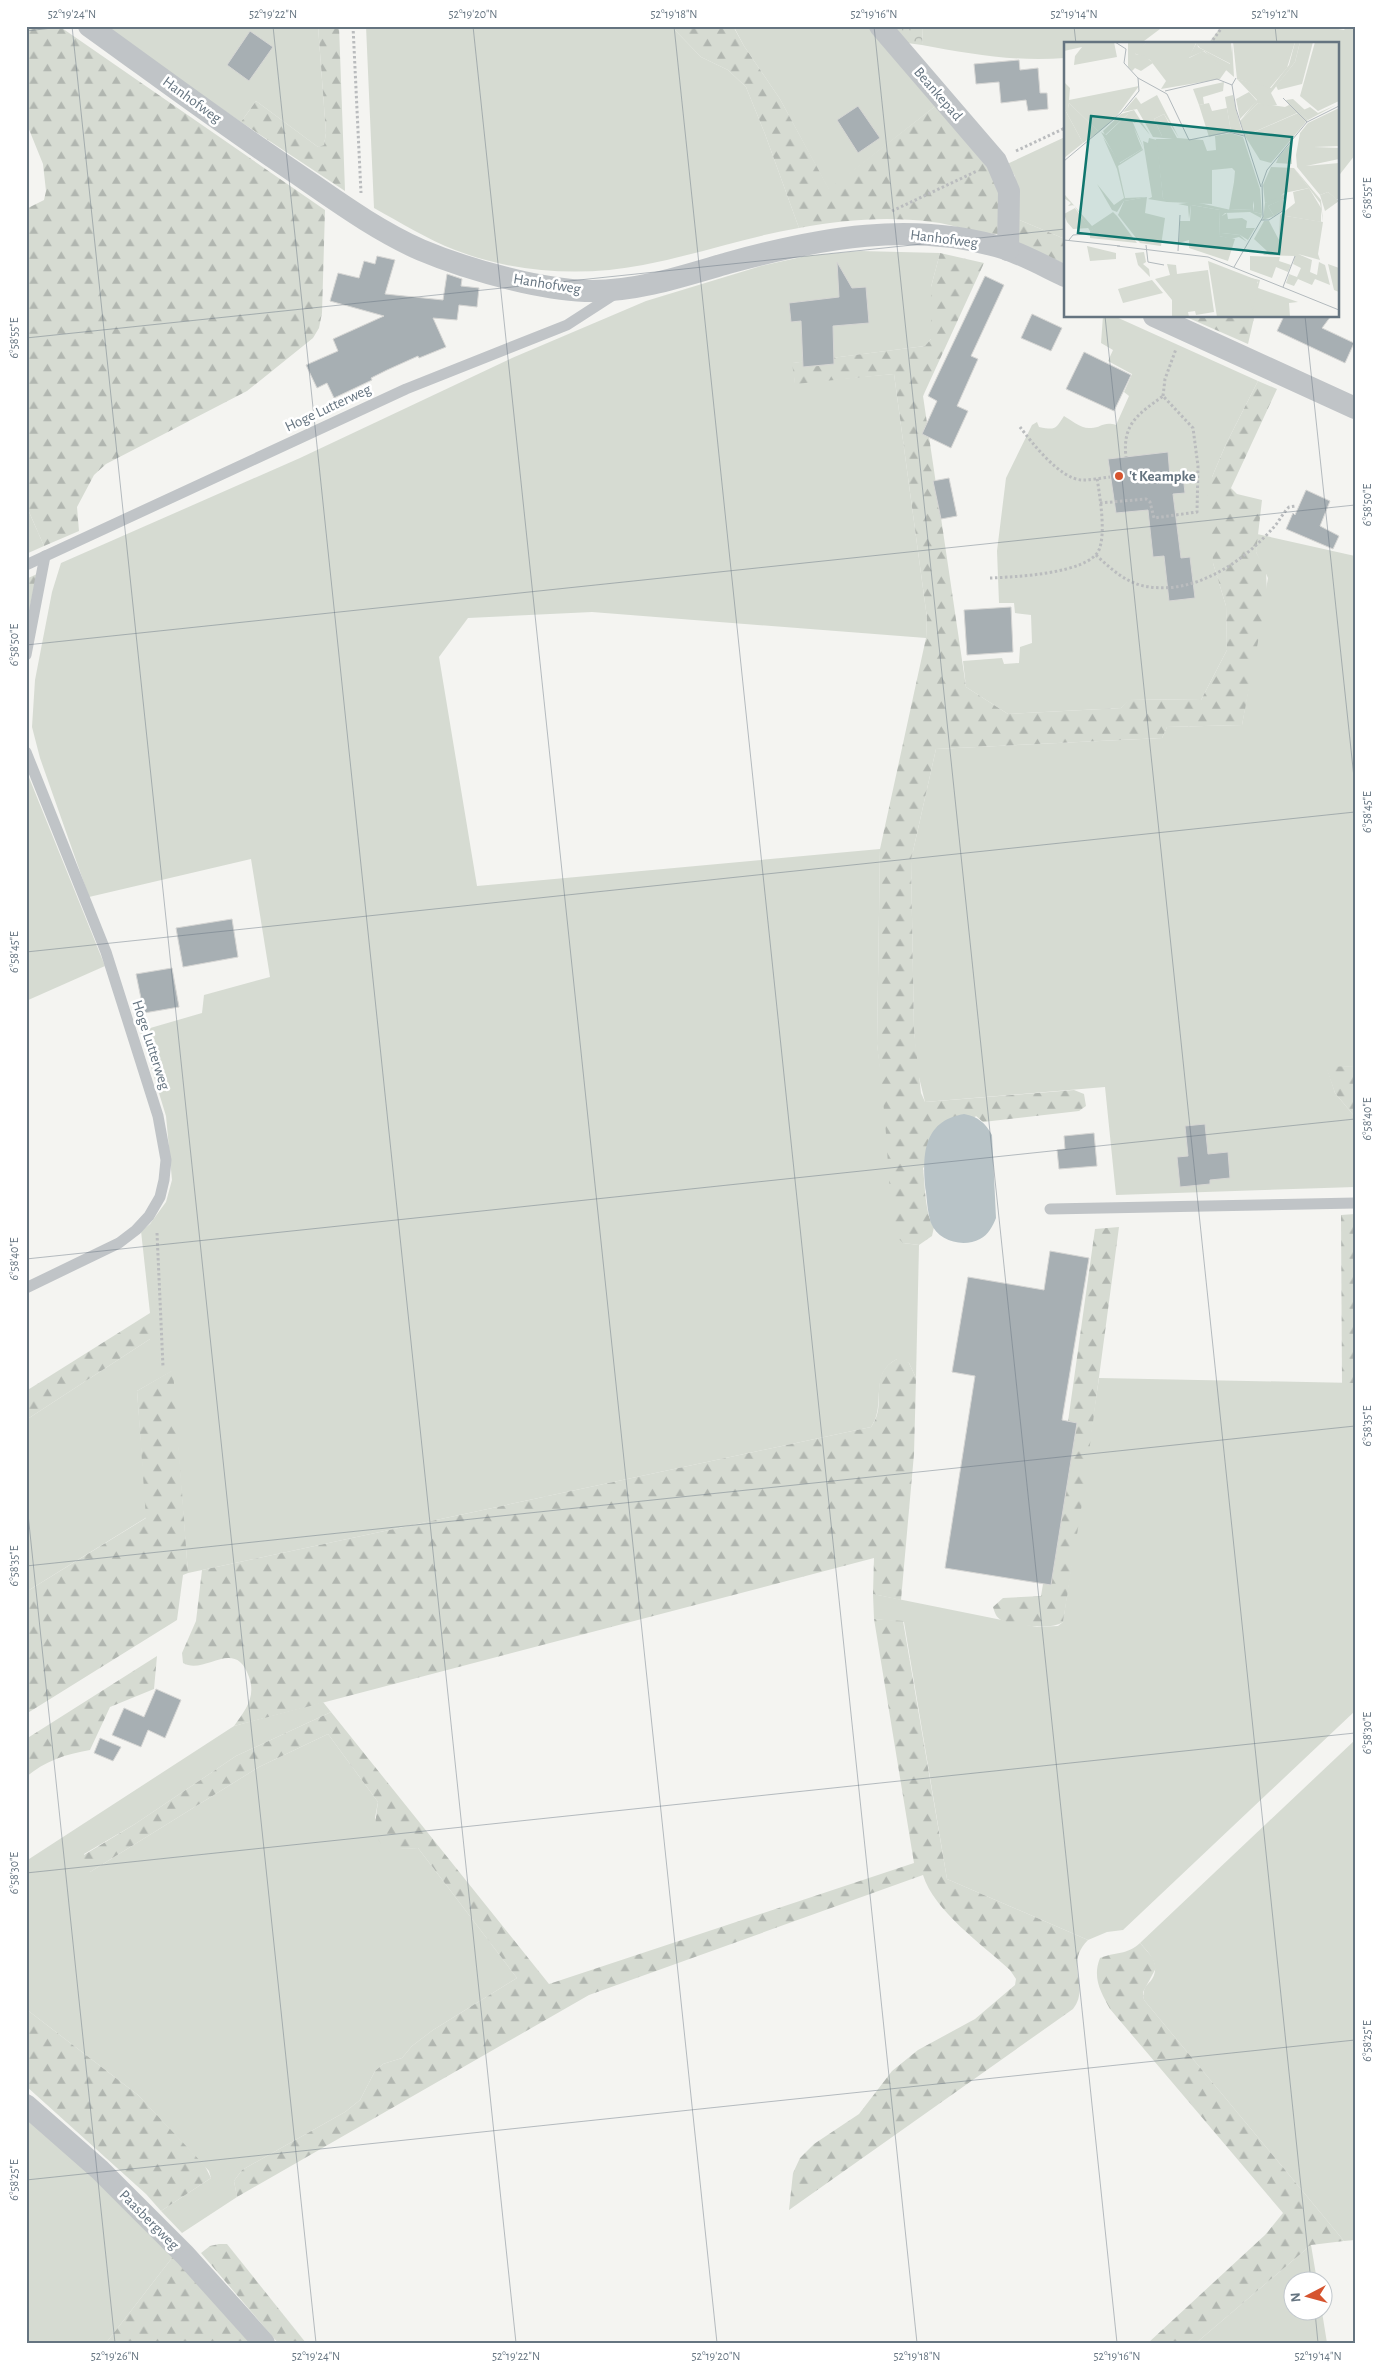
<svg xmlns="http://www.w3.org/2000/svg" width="1381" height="2369" font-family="'Alegreya Sans',sans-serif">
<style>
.grass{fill:#d6dbd2}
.forest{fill:url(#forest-firs)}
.park{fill:url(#park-crowns)}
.water{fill:#b8c3c7}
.building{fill:#a7afb3;stroke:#d6d6d4}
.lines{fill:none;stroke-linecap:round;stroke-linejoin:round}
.path{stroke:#babcbe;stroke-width:3;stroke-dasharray:2.5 2.5;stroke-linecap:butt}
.service{stroke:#c0c4c7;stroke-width:11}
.minor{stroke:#c0c4c7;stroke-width:22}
.ticks{fill:none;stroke:#657480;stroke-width:1;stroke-opacity:0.45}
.poi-dot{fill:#d6542f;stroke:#fff;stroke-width:2}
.labels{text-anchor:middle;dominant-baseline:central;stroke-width:5;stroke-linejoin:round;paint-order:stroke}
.street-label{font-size:15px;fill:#657480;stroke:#fff}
.poi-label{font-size:15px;font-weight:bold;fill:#657480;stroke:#fff;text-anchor:start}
.inset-road{fill:none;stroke:#b2b9bd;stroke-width:1}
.view{fill:#0f766e;fill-opacity:0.15;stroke:#0f766e;stroke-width:2.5}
.inset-edge{fill:none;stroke:#657480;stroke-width:2.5}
.neatline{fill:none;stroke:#657480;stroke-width:2}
.ticks-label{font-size:12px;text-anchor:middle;fill:#657480}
</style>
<defs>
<pattern id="forest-firs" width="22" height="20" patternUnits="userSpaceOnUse" patternTransform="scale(1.25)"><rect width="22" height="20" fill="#d6dbd2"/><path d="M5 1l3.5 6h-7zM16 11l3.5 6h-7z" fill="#b1b6b0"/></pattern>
<pattern id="park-crowns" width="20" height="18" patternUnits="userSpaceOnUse" patternTransform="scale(1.25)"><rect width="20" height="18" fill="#d6dbd2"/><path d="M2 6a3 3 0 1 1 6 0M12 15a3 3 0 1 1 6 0" fill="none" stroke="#b1b6b0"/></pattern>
</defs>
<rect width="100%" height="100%" fill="#f4f4f1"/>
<g class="grass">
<path d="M102,26h216l8,107 -2,12 -6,2 -62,-46 -15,21z"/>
<path d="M366,26h305l30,31 27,13 18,17 19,47 34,94c-53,9 -104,27 -156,37 -61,12 -129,8 -188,-15 -28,-11 -54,-27 -81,-42z"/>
<path d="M746,26h125l67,78 -109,86 -49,-91 -36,-53 -9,-17z"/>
<path d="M923,26h241l-24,18h-75v14c-49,4 -95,-4 -143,-13z"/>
<path d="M1218,26h103l23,4 3,-4h8v129l-18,23v-134h-129l12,-16z"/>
<path d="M1065,137v102l-48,-20 -2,-43 -8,-12z"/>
<path d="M861,251l79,2 -9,34v52l-6,7 -132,17 2,20 99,-9 33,244 -1,20 -334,-26 -124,6 -29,39 38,229 403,-37 -3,195 26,199 16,2 -3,133 -7,-15 -12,-4c-29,15 -10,46 -26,68l-683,146 -16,-202 -35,20 10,126 -121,75v-172l124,-81v-26l-9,-82 9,-7 16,-22 6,-22 -6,-64 -26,-85 62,-18 2,-18 66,-18 -19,-118 -162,38 -49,-139 -8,-31 3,-47 17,-88 9,-29 239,-105 212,-100 134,-57 115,-35 45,-10z"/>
<path d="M1103,316h11l144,65 -32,63 -14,33 1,86 13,43 1,44 -26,50 -71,-1 -9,9 -113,6 -42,-27 -3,-26 39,-3 2,6 15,-1 1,-16 12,-4 -1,-28 -16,-2 -1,-10h-15l-2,-52 9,-73 26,-53 5,-3 2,5c16,3 16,3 25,-11 7,4 16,12 25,12 12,1 13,-7 27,-3l13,-29 -5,-4 8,-18 -24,-13 5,-11 -12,-7z"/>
<path d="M26,505l18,41 -18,8z"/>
<path d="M1257,534l98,22v510l-28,2 8,25 20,24v70l-239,8 -11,-108 -180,15 -8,-33 -3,-39 -3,-170 25,-111 226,-11 5,-11 75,-2 26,-147 -12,-26z"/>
<path d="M26,770l79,196 -79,35z"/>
<path d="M1099,1378l256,5v328l-232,219 -16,2 -19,8 -141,-61 -43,-257 -30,-3 -1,-25 164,33 21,-1 5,-4z"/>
<path d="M323,1702l8,10 -95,44 -101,68 -51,30 6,18 169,-105 69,-33 50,68 -3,16 16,31 27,-1 99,130 -84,52 -21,16 -10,12 -19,6 -8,7 -15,29 -15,12 -103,58 -8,11 3,16 -55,36 -21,-22 50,-33 -2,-7 -71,-76 -112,-86v-148l208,-135z"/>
<path d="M1355,1740v500l-11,1 -200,-241c-2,-17 6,-14 10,-25 5,-13 -7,-24 -14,-32z"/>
<path d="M26,2113l149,141 -69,89h-80z"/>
<path d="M1311,2245l6,36 -23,1v30h28l5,31h-131z"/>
</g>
<g class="forest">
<path d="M26,26h33l266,184 -3,103 -3,15 -6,10 -66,53 -141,73 -12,11 -17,32 2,24 -35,15 -18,-41v-296l18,-9 2,-9 -3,-27 -17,-42z"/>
<path d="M318,26h21l6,165 -104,-69 15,-21 62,46 6,-2 2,-12z"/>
<path d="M671,26h62l11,20 36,53 49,90 109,-85 55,71 6,15 1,44c-22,1 -46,-10 -68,-12 -46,-6 -89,-2 -133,6l-34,-94 -19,-47 -18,-17 -27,-13z"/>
<path d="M1017,219l48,20v25l-47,-20z"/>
<path d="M940,253l44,10 -61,133 43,291 42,27 113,-6 8,-9 72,1 26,-50 -1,-44 -13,-43 -7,-80 6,-6 14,-33 32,-63 19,8 -46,99 6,6 25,6 -6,52 10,18 1,25 -25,130 -75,2 -5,11 -226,11 -25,111 3,170 7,63 4,9 149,-12 10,4 2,12 -7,5 -96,11 -7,-6 -53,52c2,16 2,47 11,59l-2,9 -13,9 -16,-2 -8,-8 -3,-13 -7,-102 -8,-76 3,-195 46,-211 1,-20 -33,-244 -99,10 -3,-21 133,-17 6,-7v-52z"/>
<path d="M1184,316h65l5,2 -6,26z"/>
<path d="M37,574l-11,51v-46z"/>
<path d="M1355,1066v51l-20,-24 -9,-26z"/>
<path d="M1355,1214v169h-13l-1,-168z"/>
<path d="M1119,1227l-36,270 -20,125c-10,8 -50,4 -62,-2 -5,-3 -6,-7 -8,-13l10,-9 38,-2 16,-96 38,-271z"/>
<path d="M150,1313v26l-124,81v-29z"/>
<path d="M897,1359h6l6,4 7,15 -2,76 -13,146 -28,-6 1,-36 -640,168c12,-17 22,-29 15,-49 -14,-41 -44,-1 -66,-14l-1,-10 14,-32 6,-51 669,-143c18,-23 -5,-52 26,-68z"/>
<path d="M173,1370l15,203 -5,2 -6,45 -151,94v-122l120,-74 -9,-127z"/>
<path d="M874,1619l29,2 44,258 141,61c-25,25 3,46 -15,69l-284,201 4,-37 7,-15 14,-14 45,-30 33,-43 26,-21 57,-31 40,-34 1,-6 -6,-9c-27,-25 -76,-59 -87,-95l-334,120 -352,202 -3,-16 8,-11 103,-58 15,-12 15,-29 8,-7 19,-6 10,-12 21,-16 84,-52 -99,-130c-8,0 -23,2 -28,1 -20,-6 -14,-32 -12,-47l-50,-68 -69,33 -169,105 -7,-2 -2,-8 3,-7 51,-31 101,-68 95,-44 218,272 365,-121z"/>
<path d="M157,1656l-3,33 -44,18 -20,43c-24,4 -45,11 -64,27v-38z"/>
<path d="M1140,1943l13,15 3,10 -13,24 1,8 200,241 -33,4 -115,98h-48l117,-108 18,-22 -173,-204c-9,-17 -18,-31 -10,-51 14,-6 28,-3 40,-15z"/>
<path d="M26,2009l112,86 67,71 6,12 -50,33 -15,-17 -120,-108z"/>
<path d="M219,2244h8l79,99h-28l-77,-90 9,-7z"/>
<path d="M175,2254l78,89h-147z"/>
</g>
<path class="park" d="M892,26h31l-1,19 -15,-2z"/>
<path class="water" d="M964,1114c15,3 21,9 28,21l4,83c-3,8 -8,17 -16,21 -17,9 -42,2 -49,-16 -3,-9 -4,-21 -5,-31 -4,-35 -4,-71 38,-78z"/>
<g class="building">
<path d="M250,31l23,16 -24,34 -22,-16z"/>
<path d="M1019,60l1,10 18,-2 2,25h7l1,16 -20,2 -2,-11 -25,3 -2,-21 -23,2 -2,-20z"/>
<path d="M858,106l22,32 -22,15 -21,-33z"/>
<path d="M377,256l18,4 -10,34 58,6 4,-26 15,5 -1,7 18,2 -2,19 -18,-2 -2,15 -24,-2 13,29 -27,11 -1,-2 -31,14 -16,8 1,2 -38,18 -7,-15 -10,5 -11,-23 32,-14 -5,-12 51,-23 -54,-15 8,-28 21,5 5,-17 11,3z"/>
<path d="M837,262l15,26 14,-1 3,36 -36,3 1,38 -31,3 -2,-46 -10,1 -2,-19 50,-6z"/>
<path d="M985,276l19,9 -33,71 7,3 -21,47 11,5 -17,37 -29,-14 15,-33 -9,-5z"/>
<path d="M1032,314l30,14 -11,23 -30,-13z"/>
<path d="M1284,316h47l-9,12 32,15 -9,20 -68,-32z"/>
<path d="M1084,352l47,23 -17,36 -48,-22z"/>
<path d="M1168,452l2,25 13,-2 2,18 -12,1 8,64 9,-1 5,41 -26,3 -5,-45 -11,1 -5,-47 -32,3 -8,-54z"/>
<path d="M949,478l8,38 -16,3 -8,-38z"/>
<path d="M1306,490l24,11 -10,25 19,10 -6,13 -47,-20 7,-16 2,2z"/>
<path d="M1011,607l2,45 -46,3 -3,-45z"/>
<path d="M232,919l6,38 -55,10 -7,-39z"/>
<path d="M172,968l7,39 -35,6 -8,-39z"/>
<path d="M1205,1124l3,30 20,-2 2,26 -20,2v4l-30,3 -3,-30 11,-1 -3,-30z"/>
<path d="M1094,1133l3,33 -38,3 -2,-19 8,-1 -1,-13z"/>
<path d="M1050,1251l39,7 -27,162 15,3 -26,162 -106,-17 30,-192 -23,-4 16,-95 76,13z"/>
<path d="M156,1689l25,11 -16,38 -17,-8 -7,17 -29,-12 12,-27 20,9z"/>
<path d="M100,1738l21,9 -8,14 -19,-8z"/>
</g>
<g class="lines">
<g class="path">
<path d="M353,26l8,167"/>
<path d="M1210,44l13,-18"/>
<path d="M1016,151l49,-23"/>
<path d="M892,211l85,-40"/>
<path d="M1163,396l2,-17 11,-30"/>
<path d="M1020,427c13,17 40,52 62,53 9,0 19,-2 28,-3"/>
<path d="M1100,503l46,-4 4,3 4,16 43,-6 1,-46 -5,-38 -30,-32c-24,18 -41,27 -37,61"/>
<path d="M1096,555c14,13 29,27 48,31 49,10 98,-23 129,-58 6,-6 9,-14 16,-21l7,-1"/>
<path d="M990,578c23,-1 98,-4 109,-28 7,-17 1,-53 -2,-72"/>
<path d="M157,1233l6,134"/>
</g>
<g class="service">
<path d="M26,565l380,-176 161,-64 48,-31"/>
<path d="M26,655l19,-99"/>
<path d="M26,752l80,200 52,164 8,44 -2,20 -4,17 -11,19 -13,14 -17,13 -93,45"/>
<path d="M1050,1209l305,-6"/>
</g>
<g class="minor">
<path d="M89,26c64,46 127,93 192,137 45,30 90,65 140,87 33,14 67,24 102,32 23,5 45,9 69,9 47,0 91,-15 136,-28 91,-25 185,-43 278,-14 20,7 40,18 59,27"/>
<path d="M880,26l116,135 13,30 -1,59"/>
<path d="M1154,316l201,92"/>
<path d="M26,2105l74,65 85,85 79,88"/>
</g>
</g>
<path class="ticks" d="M72,26l244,2317M273,26l243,2317M473,26l244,2317M674,26l243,2317M874,26l243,2317M1074,26l2,18M1275,26l2,18M26,31l44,-5M1337,200l18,-2M1105,316l206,1966M1305,316l50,471M26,338l1039,-109M26,645l1329,-140M26,952l1329,-140M26,1259l1329,-140M26,1495l89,848M26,1566l1329,-140M26,1873l1329,-140M26,2180l1329,-140M1315,2312l3,31"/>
<circle class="poi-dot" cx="1119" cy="476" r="5"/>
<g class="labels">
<g class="street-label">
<text transform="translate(938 94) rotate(49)">Beankepad</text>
<text transform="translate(192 100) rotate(36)">Hanhofweg</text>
<text transform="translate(944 239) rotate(7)">Hanhofweg</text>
<text transform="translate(547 284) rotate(9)">Hanhofweg</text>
<text transform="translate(328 408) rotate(-25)">Hoge Lutterweg</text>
<text transform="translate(151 1045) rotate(72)">Hoge Lutterweg</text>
<text transform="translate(149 2220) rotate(45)">Paasbergweg</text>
</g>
<g class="poi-label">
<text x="1129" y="476">'t Keampke</text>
</g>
</g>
<g transform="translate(1064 42)">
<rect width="275" height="275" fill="#f4f4f1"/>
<path d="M0,0h50l3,15 -43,8 1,-9 7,-9 -18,4zM83,0h84v22l-31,-16 -4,-5 -7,15 14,-7 17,11 7,7 -7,10 -59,10 5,-8 -16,-21 -16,-7zM169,0h62l-8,26 -18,21 -32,-10zM236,0h13l-11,42 -24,6 -2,-4 19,-24zM251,0h24v59l-21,10 -18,-15zM0,40l6,6 -1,12 70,-14 -23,31 -17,15 -30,-29 -1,5h-4l19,35 -19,15zM185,50l8,9 -17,18 -4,-20zM229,57l12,11 -5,2 8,8 -2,2 -9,-9 -52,23 -5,-15 18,-18 27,4 4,-2 -3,-5zM145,61l3,8 15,-3 4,24 -22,5 -10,-32zM275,66v38l-25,1 25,1v11l-33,7 33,-3v36h-3l-8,-7 -8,3 -23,-28 -1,-12 4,-22 8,-10zM65,71l15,36 -10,-21 8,21 -23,14 -18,-31 5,3zM100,72l13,24 26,2 4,11 9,-1 -1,-14 15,-3 13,4 17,52 2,25 -8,-2v-11l-2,8 -23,1 5,-28 1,-11 -3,-3 -20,2v34l-45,-2 -4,-4 -7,-59h18l-12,-3 -8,-17zM228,100v22l-16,-1 3,-7zM207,125l23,1 15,20 -25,5 -6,6 -13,4 -2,-18zM83,155l-2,16 20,5 -4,28 -21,-3 -22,-28 6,-14zM219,157l1,10 -10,7 -6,-10zM127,163l29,5 -1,26 16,3 -7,22 -39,-13v-8l-10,3 1,-22h10zM11,166l14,20 -16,1 -6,-7 -3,-8zM163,171l1,6 14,-1 5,3 -1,7h9l-7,12 -8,-5 -18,-2v-17zM216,173l43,7 -5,32 2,6 -22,-6 14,6 -2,12 7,3 2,-13 6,3 5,20 -15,-6 -3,6 -14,-6 -4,7 -8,-3 3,-9 8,3 4,-9 -8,-4 2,-8 -32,-1 4,-4 -13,-12 10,-18h5l10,19zM48,174h5l20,27 -47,-5v-7zM23,204l29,7v6l-26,2zM80,210l2,10 -3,2 6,5 1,8 -12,-12 -3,-12zM186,214l30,1 -1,4 12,4 -3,7 -12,-5 -4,11 -22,-8zM144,219l49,19 1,8 40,14 -9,1 1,14h-73zM103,222l9,1 1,9 31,-4 6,42 -18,3 -1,-4 -7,1 1,5h-17v-17l-17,-21 15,-4zM264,222l11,4v24l-5,-2zM88,238l11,13 -40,10 -5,-14z" fill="#d6dbd2"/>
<path d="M64,0h19l-12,12 10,2 8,7 -12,8 -6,-3 -3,3 -4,-4zM133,0l1,5 32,17 2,-22 2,35 -30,-26 -16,7zM231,0h5l-5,20 -24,31 6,12 -11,1 -8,-3 -18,18 17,-21 -20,-21 34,9 18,-23zM160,40l-1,9 -20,6 1,7 -5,1 -6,-16zM93,53l22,43 -15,-24 -10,5 8,17h10l2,3 -21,-2 -16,-28 -14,3 13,-15 5,7zM169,53l3,15 7,25 -12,-3 -6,-35zM5,61l30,29 -16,11 -19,-35h4zM272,63l-28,15 -9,-8 11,-5 8,6zM70,68l16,25 -11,-13 -5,1 -6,-9 -23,21 -2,-4 18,-17zM234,71l8,9 -35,41 -11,-3 -15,-24zM68,86l11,22 -25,16 7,32 22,-1 -23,4 -7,11 -5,-2 -15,-26 17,21 10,-7 -7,-29 -14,-32 17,26 22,-14zM85,96l8,2 6,58 5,2 -1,2 -19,-3 4,-2 -9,-56 5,2zM230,126l27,32 2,22 -3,-19zM264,150l11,9 -14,10 -5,-16zM223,151l-3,6 -16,7 6,10 -11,4 2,-17zM1,153l27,31 21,-14 4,4 -27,15 -16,-26 -6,1 3,-3 -7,-5zM188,159l2,11 8,2 -1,4 -11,-6 -25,1 -3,3v17l18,2 7,7 -8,-5 -8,2 -12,-3 1,-26 -29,-5 -2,14 -1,-13 -10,-2 17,-2 36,8 21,-1zM182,235l14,3 -7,28 4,3 -5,-2 -2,-11 8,-16z" fill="#d6dbd2"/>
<path d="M245,146l12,20v14l-41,-7 15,-12 -2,-11z" fill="#d6dbd2"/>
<path class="inset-road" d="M74,36l29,16 22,46 40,-8 15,4M172,36l-4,7 4,24 25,78M101,49l52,-12 15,6M219,56l24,24M0,119l57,-48 18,-22 -1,-13 -14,-15 2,-14 -11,-7M197,178h8l15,-10M0,198l56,6M5,198l4,-5 14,-1M82,203l2,17 16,3M53,204l91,11 131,53M114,209l2,-36M170,225l29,-50 -1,-33 5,-14 40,-48 32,-16M219,245l12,-31"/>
<path class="view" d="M27,74l201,21 -13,117 -201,-21z"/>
<rect width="275" height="275" class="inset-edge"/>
</g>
<rect width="1381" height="2369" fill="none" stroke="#ffffff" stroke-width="55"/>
<g transform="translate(1308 2296) rotate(264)"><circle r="24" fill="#ffffff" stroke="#c1c7cc"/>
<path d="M0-4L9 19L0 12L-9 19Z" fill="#d6542f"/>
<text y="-8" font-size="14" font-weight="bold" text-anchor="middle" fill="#657480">N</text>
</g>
<rect x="28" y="28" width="1326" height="2314" class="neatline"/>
<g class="ticks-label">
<text x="72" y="18">52°19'24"N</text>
<text x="273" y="18">52°19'22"N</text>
<text x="473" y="18">52°19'20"N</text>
<text x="674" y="18">52°19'18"N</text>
<text x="874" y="18">52°19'16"N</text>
<text x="1074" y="18">52°19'14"N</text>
<text x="1275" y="18">52°19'12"N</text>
<text transform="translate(1367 198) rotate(-90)" y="4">6°58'55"E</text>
<text transform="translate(14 338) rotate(-90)" y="4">6°58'55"E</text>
<text transform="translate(1367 505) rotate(-90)" y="4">6°58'50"E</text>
<text transform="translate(14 645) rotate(-90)" y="4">6°58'50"E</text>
<text transform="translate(1367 812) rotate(-90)" y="4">6°58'45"E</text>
<text transform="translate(14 952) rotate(-90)" y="4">6°58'45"E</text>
<text transform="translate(1367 1119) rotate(-90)" y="4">6°58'40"E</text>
<text transform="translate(14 1259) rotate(-90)" y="4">6°58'40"E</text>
<text transform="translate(1367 1426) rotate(-90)" y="4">6°58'35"E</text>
<text transform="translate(14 1566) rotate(-90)" y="4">6°58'35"E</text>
<text transform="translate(1367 1733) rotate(-90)" y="4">6°58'30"E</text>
<text transform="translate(14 1873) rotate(-90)" y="4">6°58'30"E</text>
<text transform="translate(1367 2041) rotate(-90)" y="4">6°58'25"E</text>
<text transform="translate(14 2180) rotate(-90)" y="4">6°58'25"E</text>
<text x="115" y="2360">52°19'26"N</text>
<text x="316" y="2360">52°19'24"N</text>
<text x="516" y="2360">52°19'22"N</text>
<text x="716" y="2360">52°19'20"N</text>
<text x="917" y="2360">52°19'18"N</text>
<text x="1117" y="2360">52°19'16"N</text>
<text x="1318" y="2360">52°19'14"N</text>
</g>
</svg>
